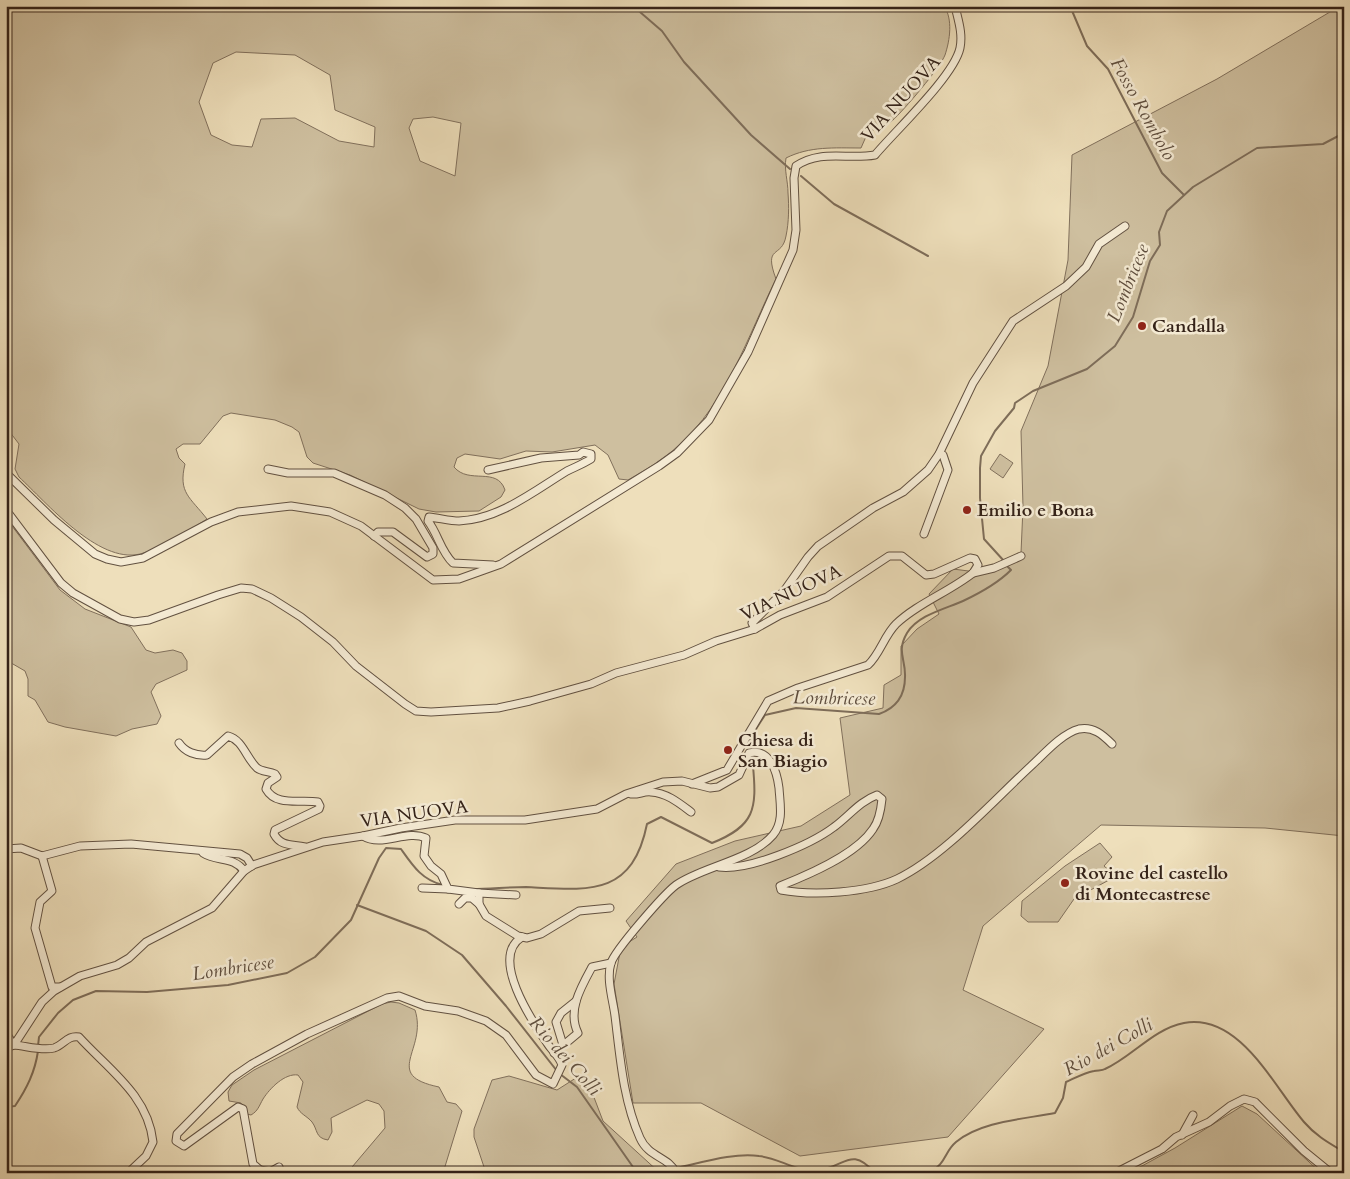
<svg xmlns="http://www.w3.org/2000/svg" width="1350" height="1179" font-family="Cardo,serif">
<style>
.green{fill:#cebf9f;stroke:#81705c;fill-rule:evenodd}
.lines{fill:none;stroke-linecap:round;stroke-linejoin:round}
.stream{stroke:#7e6d59;stroke-width:2}
.minor-casing{stroke:#625141;stroke-width:9}
.minor{stroke:#f4ead3;stroke-width:7}
.poi-dot{fill:#8f2418;stroke:#f4ead3;stroke-width:2}
.labels{text-anchor:middle;dominant-baseline:central;stroke-width:5;stroke-linejoin:round;paint-order:stroke}
.street-label{font-size:18px;fill:#342218;stroke:#f4ead3}
.poi-label{font-size:18px;font-weight:bold;fill:#342218;stroke:#f4ead3;text-anchor:start}
.water-label{font-size:19px;font-style:italic;fill:#5f4e3e;stroke:#f4ead3}
</style>
<rect width="100%" height="100%" fill="#eedfbb"/>
<filter id="stains"><feTurbulence type="fractalNoise" baseFrequency=".004" numOctaves="4"/><feColorMatrix values="0 0 0 0 .2 0 0 0 0 .09 0 0 0 0 .02 0 0 0 .5 -.17"/></filter>
<radialGradient id="worn" r=".72"><stop offset=".6" stop-color="#630" stop-opacity="0"/><stop offset="1" stop-color="#630" stop-opacity=".3"/></radialGradient>
<g class="green">
<path d="M6,6h938c9,13 6,34 1,49 -5,13 -41,55 -53,66 -6,5 -17,8 -24,11l-7,16c-27,0 -51,-2 -75,10 -2,12 2,23 2,35 1,13 1,29 -2,43 -4,23 -23,8 -10,43 -28,56 -49,124 -98,167 -15,14 -33,24 -50,34l-9,-1 -11,-24 -13,-10 -43,7 -26,-1 -26,8 -35,-5 -8,4 -3,9c15,18 43,-1 51,23l-4,7 -22,14 -43,1 -17,-3 -69,-34 -37,-12 -6,-6 -8,-25 -7,-5 -17,-7 -44,-7 -8,3 -23,28h-17l-7,5 3,9 6,6c-7,29 5,33 22,55 -21,13 -43,29 -67,35 -42,10 -94,-52 -121,-77l-4,-8 4,-25 -13,-17zM236,52l59,3 35,20 5,35 40,17 -1,20 -35,-6 -44,-23 -34,1 -9,28 -20,-2 -21,-10 -12,-33 14,-39zM433,117l28,6 -6,53 -35,-15 -11,-33 4,-9z"/>
<path d="M1340,6h4v830l-79,-8 -164,-3 -118,101 -20,64 81,39 -96,108 -148,19 -99,-53h-68l-19,-119 7,-37 16,-10 -11,-16 50,-57 59,-23 66,-15 49,-31 -10,-77 43,-10 1,-23 17,-10v-29l16,-17 22,-15 -10,-20 24,-25 31,4 37,-20 2,-46 -2,-76 27,-65 20,-106 4,-105 145,-76z"/>
<path d="M1000,454l13,9 -10,15 -13,-9z"/>
<path d="M6,518l54,72 25,19 46,18 15,23 9,3 18,-3 9,3 5,8v9l-31,14 -5,8 10,24 -4,8 -25,5 -16,7 -51,-9 -17,-5 -13,-22 -7,-4v-17l-3,-8 -19,-11z"/>
<path d="M1100,843l12,14 -8,9 7,6 -2,8 -35,19 -16,23h-30l-7,-6 1,-15 43,-35z"/>
<path d="M391,1002l8,1 16,7c13,40 -34,65 24,77l8,15 9,2 6,7 -19,62h-96l38,-45 -1,-17 -5,-7 -12,-4 -36,18 1,14 -4,8c-13,-2 -10,-10 -16,-18 -5,-6 -12,-8 -15,-15l6,-25 -5,-7c-13,-2 -28,13 -35,24 -4,7 -5,12 -12,16l-4,-1 -6,-11 -12,-2 -1,-9 4,-7 22,-15 128,-66z"/>
<path d="M509,1076l48,14 22,-14 8,3 16,42 57,52h-174l-12,-36v-8l18,-49z"/>
<path d="M1242,1106l15,8 64,59h-192l46,-25z"/>
</g>
<g class="lines">
<g class="stream">
<path d="M633,6l29,25 22,31 67,73 39,34"/>
<path d="M1070,6l17,40 21,23 54,104 22,22"/>
<path d="M801,176l33,28 94,52"/>
<path d="M1004,561l-20,-22 -4,-41v-30l1,-12 14,-25 19,-23 1,-5 18,-12 54,-22 28,-23 18,-29 17,-56 10,-16 -1,-13 8,-21 26,-24 64,-39 66,-4 21,-11"/>
<path d="M472,889c18,0 36,-2 54,-2 61,3 106,11 121,-63l14,-7 51,26c43,-17 45,-34 41,-77 -1,-7 -3,-16 -3,-23 1,-8 10,-20 15,-28l31,-7 83,6c17,-6 26,-19 26,-37 1,-18 -9,-25 2,-44 11,-18 38,-24 56,-32 17,-8 34,-17 48,-31l-5,-5"/>
<path d="M357,905l69,26 36,24 44,51 51,65"/>
<path d="M38,1046l1,-9 19,-24 15,-13 23,-9 51,1 81,-7 59,-12 28,-16 36,-37 28,-62 7,-10 15,1c12,17 21,31 42,36"/>
<path d="M560,1074l17,13 56,80 36,1"/>
<path d="M6,1107l9,-1c12,-18 20,-34 23,-55"/>
<path d="M676,1168c24,-5 59,-16 83,-12 20,2 37,16 59,14 27,-2 32,-25 57,3"/>
<path d="M929,1173c18,-10 15,-21 27,-31 25,-21 69,-23 99,-29l8,-15 3,-16c9,-4 18,-9 28,-11 4,-1 8,0 11,-2 27,-12 48,-40 79,-46 56,-10 90,64 120,99 12,14 25,21 40,30"/>
</g>
<g class="minor-casing">
<g id="minor">
<path d="M268,469l20,4h46l51,22 20,13 11,11 17,29v6l-6,3 -34,-25h-15l-4,4"/>
<path d="M488,470l53,-12 38,-3 4,-3 8,2v5c-8,5 -16,8 -24,12 -33,20 -67,48 -108,50 -9,0 -20,-3 -30,-4l-1,4c10,13 13,31 25,42l40,2"/>
<path d="M6,473l48,47 41,34 12,5 14,3 22,-4 68,-36 27,-10 53,-6 39,6 31,14 72,54 26,-1 42,-15 158,-98 18,-13 32,-33 39,-68 45,-102 3,-20 -2,-52 2,-12c25,-17 52,-6 79,-11 21,-25 79,-79 85,-107 3,-15 -2,-28 -5,-42"/>
<path d="M6,510l55,73 12,10 47,26 14,3 15,-2 69,-25 23,-7 11,1 19,9 30,19 32,25 23,24 49,38 11,7 15,1 67,-4 32,-7 61,-17 25,-11 68,-18 32,-14 39,-12 25,-14 47,-18 62,-41h13l24,19 8,-1 36,-16 5,1 3,6 -5,8c-24,19 -55,30 -77,51 -12,12 -16,30 -28,41l-70,23 -30,13 -41,69 -35,14"/>
<path d="M924,534l24,-64 -5,-15 -4,-1"/>
<path d="M973,573l21,-5 27,-12"/>
<path d="M755,629l-3,-6 32,-32 24,-34 10,-11 55,-38 30,-16 25,-22 11,-16 34,-71 40,-62 53,-35 20,-19 13,-23 26,-18"/>
<path d="M179,743c6,9 17,13 28,12l21,-19c15,4 18,22 29,32 5,4 12,3 18,6l2,3 -9,6 -2,6c10,18 34,10 52,13l2,4 -1,3 -44,21 -1,4c7,13 18,10 31,13"/>
<path d="M631,794c7,1 13,-3 20,-2 16,1 28,11 40,20"/>
<path d="M363,836c19,12 43,-7 63,2l-2,18 7,10 10,8 7,15 31,4v11l7,12 32,20 9,2 14,-4 38,-23 31,-3"/>
<path d="M6,849l15,-1 21,8 38,-10 51,-2 109,10 7,4 5,8"/>
<path d="M203,853c14,9 31,3 41,18"/>
<path d="M42,856l10,35 -12,11 -5,26 17,59h8"/>
<path d="M719,867c29,4 91,-22 115,-40 14,-10 26,-26 43,-32l5,4c-1,10 -3,22 -9,30 -17,26 -65,46 -93,57l1,4c32,6 86,3 116,-11 46,-22 96,-78 134,-113 13,-12 30,-32 48,-37 14,-3 24,6 33,15"/>
<path d="M422,888l26,1"/>
<path d="M479,893l37,2"/>
<path d="M459,904l6,-6h7l7,6"/>
<path d="M6,1033l5,8 -5,5"/>
<path d="M14,1045c12,1 28,6 40,3 10,-3 13,-13 25,-11 29,32 69,58 74,105l-7,14 -18,17"/>
<path d="M563,1045l-7,-23 5,-9 15,-12"/>
<path d="M6,1048l8,-3 28,-43 12,-11 26,-15 37,-11 12,-7 17,-16 66,-34 32,-37 9,-6 70,-23 40,-6 38,-8 54,-8h70l72,-11 29,-15 37,-12 19,-1 28,7 8,-1 21,-12 10,-22c21,-5 28,19 30,35 1,16 5,34 -6,47 -21,25 -72,32 -97,50 -12,9 -61,65 -65,78 -5,16 2,37 4,53 5,40 8,84 25,122 9,20 28,18 36,35"/>
<path d="M554,1053l24,-20c-11,-22 3,-46 14,-66l19,-4"/>
<path d="M1182,1135l11,-20"/>
<path d="M279,1167l-9,5 -10,-2 -7,-6 -10,-55 -5,-2 -54,39 -8,-5 1,-7 56,-57 19,-13 55,-30 80,-36 12,-2 26,10 33,5 28,10 20,14 30,40 17,9 9,-19c-3,-9 -10,-14 -15,-22 -15,-22 -58,-86 -25,-106"/>
<path d="M1115,1173l47,-24 14,-12 33,-15 21,-16 14,-7 11,3 49,49 27,22"/>
</g>
</g>
<use href="#minor" class="minor"/>
</g>
<g class="poi-dot">
<circle cx="1142" cy="326" r="5"/>
<circle cx="967" cy="510" r="5"/>
<circle cx="728" cy="750" r="5"/>
<circle cx="1065" cy="883" r="5"/>
</g>
<g class="labels">
<g class="street-label">
<text transform="translate(901 99) rotate(-48)">VIA NUOVA</text>
<text transform="translate(791 593) rotate(-25)">VIA NUOVA</text>
<text transform="translate(414 814) rotate(-8)">VIA NUOVA</text>
</g>
<g class="poi-label">
<text x="1152" y="326">Candalla</text>
<text x="977" y="510">Emilio e Bona</text>
<text x="738" y="740">Chiesa di<tspan x="738" dy="21">San Biagio</tspan></text>
<text x="1075" y="873">Rovine del castello<tspan x="1075" dy="21">di Montecastrese</tspan></text>
</g>
<g class="water-label">
<text transform="translate(1143 109) rotate(61)">Fosso Rombolo</text>
<text transform="translate(1128 283) rotate(-68)">Lombricese</text>
<text transform="translate(834 698) rotate(1)">Lombricese</text>
<text transform="translate(233 968) rotate(-9)">Lombricese</text>
<text transform="translate(1108 1047) rotate(-29)">Rio dei Colli</text>
<text transform="translate(565 1056) rotate(49)">Rio dei Colli</text>
</g>
</g>
<rect width="1350" height="1179" fill="none" stroke="#eedfbb" stroke-width="25"/>
<rect x="8" y="8" width="1335" height="1164" fill="none" stroke="#342218" stroke-width="2.5"/>
<rect x="12" y="12" width="1325" height="1154" fill="none" stroke="#342218"/>
<rect width="100%" height="100%" filter="url(#stains)"/>
<rect width="100%" height="100%" fill="url(#worn)"/>
</svg>
